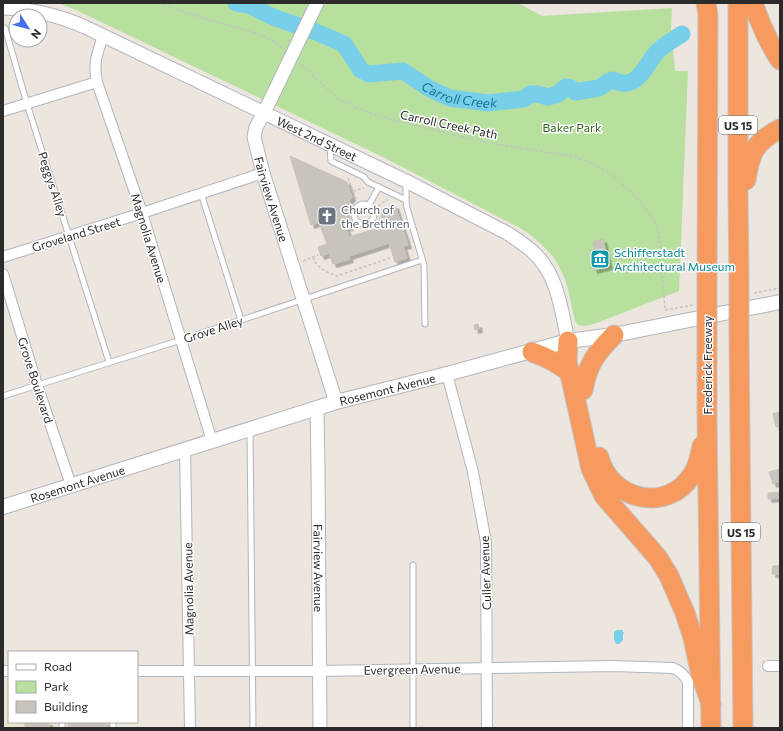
<svg xmlns="http://www.w3.org/2000/svg" width="783" height="731" font-family="Commissioner,sans-serif">
<style>
.education{fill:#ede2cf}
.green{fill:#b7e09e}
.water{fill:#77cfe9}
.lines{fill:none;stroke-linecap:round;stroke-linejoin:round}
.river{stroke:#77cfe9;stroke-width:17}
.building{fill:#c8c4bd;stroke:#c8c1b8;filter:url(#shadow)}
.service-casing{stroke:#b1b5be;stroke-width:7}
.minor-casing{stroke:#b1b5be;stroke-width:12}
.tertiary-casing{stroke:#b1b5be;stroke-width:15}
.secondary-casing{stroke:#b1b5be;stroke-width:16}
.motorway-casing{stroke:#c4c4c4;stroke-width:21}
.path{stroke:#c4c4c4;stroke-width:1.5;stroke-dasharray:3 2;stroke-linecap:butt}
.service{stroke:#fff;stroke-width:5}
.minor{stroke:#fff;stroke-width:10}
.tertiary{stroke:#fff;stroke-width:13}
.secondary{stroke:#fff;stroke-width:14}
.motorway{stroke:#f69a5f;stroke-width:19}
.motorway-bridge-casing{stroke:#c4c4c4;stroke-width:21;stroke-linecap:butt}
.motorway-bridge{stroke:#f69a5f;stroke-width:19}
.labels{text-anchor:middle;dominant-baseline:central;stroke-width:3;stroke-linejoin:round;paint-order:stroke}
.shield{fill:#fff;stroke:#6b6b6b;stroke-width:1}
.shield-label{font-size:11px;font-weight:bold;fill:#2b2b2b}
.street-label{font-size:12px;fill:#2b2b2b;stroke:#fff}
.park-label{font-size:12px;fill:#30651e;stroke:#fff}
.worship-label{font-size:12px;fill:#5b616d;stroke:#fff;text-anchor:start}
.culture-label{font-size:12px;fill:#0d838f;stroke:#fff;text-anchor:start}
.water-label{font-size:13px;font-style:italic;fill:#146f96;stroke:#fff}
</style>
<defs>
<filter id="shadow"><feDropShadow dx="3.5" dy="3.5" stdDeviation="0" flood-color="#0004"/></filter>
</defs>
<rect width="100%" height="100%" fill="#ece6de"/>
<path class="education" d="M3,681h6v41h106v6h-112z"/>
<path class="green" d="M58,3h460l24,13 130,-8 -1,20 4,43h13l-9,220 -85,33c-7,1 -15,5 -19,-3 -4,-16 -6,-35 -14,-51 -8,-17 -25,-32 -41,-42l-135,-70 -309,-148z"/>
<path class="water" d="M617,630h5l2,3 -1,1v6l-4,4h-3l-2,-4v-8z"/>
<g class="lines">
<path class="river" id="s1" d="M236,3l13,2 24,12 43,15 28,12 17,26 8,4 34,-3 27,18 20,9 38,5 36,-4 6,-5h7l11,3 10,-3 8,-7 5,1 4,4 24,-4 9,-6 5,-2c23,12 31,-12 43,-27 7,-8 17,-13 26,-19"/>
</g>
<g class="building">
<path d="M290,156l57,26 5,16 -3,2 1,3 -7,2 7,22h-4l3,10 35,-11 -5,-16 16,-5 13,40 -5,1 4,12 -12,4 -6,-19 -40,13 1,3 -17,5 -4,-11 -8,3 -3,-9 9,-3 -8,-22 -8,3z"/>
<path d="M603,239l6,27 -15,4 -4,-19 5,-1 -2,-8z"/>
<path d="M478,324l1,5 -4,1 -1,-5z"/>
<path d="M780,412v14l-4,1 -3,-13z"/>
<path d="M780,469v12l-7,3 -4,-12z"/>
<path d="M780,492v6l-12,1v-6z"/>
<path d="M773,566h7v8h-8z"/>
<rect x="25" y="722" width="24" height="6"/>
<rect x="68" y="722" width="39" height="6"/>
</g>
<g class="lines">
<g class="service-casing">
<g id="service">
<path d="M5,28l22,76 82,258"/>
<path d="M330,147l1,14 33,16 4,5 38,18"/>
<path d="M406,182v18l1,8 17,57 1,59"/>
<path d="M201,193l40,127"/>
<circle cx="364" cy="214" r="10"/>
<path d="M369,205l10,-18"/>
<path d="M3,396l178,-56 241,-80"/>
<path d="M250,431l3,297"/>
<path d="M62,722v6"/>
<path d="M113,728v-6"/>
<path d="M413,728v-163"/>
</g>
</g>
<g class="minor-casing">
<g id="minor">
<path d="M103,36c-6,19 -10,26 -6,46l45,131 70,228"/>
<path d="M3,111l94,-29"/>
<path d="M3,257l139,-44 121,-40"/>
<path d="M3,274l34,111 34,100"/>
<path d="M447,374l26,98 13,70 1,186"/>
<path d="M185,450l5,278"/>
<path d="M768,666h12"/>
<path d="M3,671h6"/>
<path d="M137,671h182l294,-5 60,2c7,3 12,7 15,14v46"/>
</g>
</g>
<g class="tertiary-casing">
<g id="tertiary">
<path id="s2" d="M317,3l-53,110 -8,14 -2,10 9,36 73,229"/>
<path id="s3" d="M3,8c30,1 55,7 82,19l321,154 101,52c9,6 17,11 25,18 26,23 29,58 36,90"/>
<path id="s4" d="M317,408l1,60 2,260"/>
</g>
</g>
<g class="secondary-casing">
<g id="secondary">
<path id="s5" d="M3,507l333,-105 111,-28 121,-33 46,-6 166,-33"/>
</g>
</g>
<g class="motorway-casing">
<g id="motorway">
<path d="M706,3l2,12 -1,265"/>
<path d="M738,3v194l1,77"/>
<path d="M753,3c7,20 15,39 27,57"/>
<path d="M746,180c4,-26 8,-38 34,-51"/>
<path d="M739,336l4,392"/>
<path d="M568,341l-1,20 24,108 13,27 41,47 13,15 11,18 16,37 8,25 8,37 10,29"/>
<path d="M707,341v76l4,311"/>
<path d="M532,352c14,5 25,10 37,20"/>
<path d="M583,390c5,-26 12,-36 31,-55"/>
<path d="M599,457c11,43 68,57 93,18 6,-8 8,-19 10,-29"/>
</g>
</g>
<g class="path">
<path d="M158,3c19,6 39,14 59,19 23,7 46,10 66,26"/>
<path d="M301,64l35,33 18,10 27,10 108,26 83,13 20,7 15,9 12,9 14,13 16,19 7,12 4,17 5,68 28,-5"/>
<path d="M348,178l8,21"/>
<path d="M353,191l11,-3"/>
<path d="M382,225c-5,-13 -10,-18 6,-25"/>
<path d="M313,257c3,11 14,15 24,19l53,-18"/>
<path d="M303,261l15,-6"/>
<path d="M754,293l26,-5"/>
</g>
<use href="#service" class="service"/>
<use href="#minor" class="minor"/>
<use href="#tertiary" class="tertiary"/>
<use href="#secondary" class="secondary"/>
<use href="#motorway" class="motorway"/>
<g class="motorway-bridge-casing">
<g id="motorway-bridge">
<path d="M739,274v62"/>
<path d="M707,280v61"/>
</g>
</g>
<use href="#motorway-bridge" class="motorway-bridge"/>
</g>
<defs>
<g id="church-square" transform="scale(1)"><rect x="-9" y="-9" width="18" height="18" rx="4" fill="#6b7280" stroke="#fff"/><path d="M-1.2-6h2.4v3.5h3.3v2.4h-3.3V6h-2.4V-.1h-3.3v-2.4h3.3Z" fill="#fff"/></g>
<g id="museum-square" transform="scale(1)"><rect x="-9" y="-9" width="18" height="18" rx="4" fill="#0f9aa8" stroke="#fff"/><path d="M0-6L6-3V-2H-6V-3ZM-5-1h2V3h-2ZM-1-1h2V3h-2ZM3-1h2V3H3ZM-6 4H6V6H-6Z" fill="#fff"/></g>
</defs>
<g fill-rule="evenodd">
<use href="#church-square" x="327" y="216"/>
<use href="#museum-square" x="600" y="259"/>
</g>
<g class="labels">
<g class="shield">
<rect x="719" y="116" width="38" height="18" rx="3"/>
<rect x="722" y="523" width="38" height="18" rx="3"/>
</g>
<g class="shield-label">
<text x="738" y="125">US 15</text>
<text x="741" y="532">US 15</text>
</g>
<g class="street-label">
<text transform="translate(449 124) rotate(12)">Carroll Creek Path</text>
<text stroke="none"><textPath href="#s3" startOffset="342">West 2nd Street</textPath></text>
<text transform="translate(53 184) rotate(72)">Peggys Alley</text>
<text stroke="none"><textPath href="#s2" startOffset="213">Fairview Avenue</textPath></text>
<text transform="translate(76 234) rotate(-17)">Groveland Street</text>
<text transform="translate(149 238) rotate(73)">Magnolia Avenue</text>
<text transform="translate(213 329) rotate(-18)">Grove Alley</text>
<text transform="translate(707 365) rotate(-90)">Frederick Freeway</text>
<text transform="translate(36 380) rotate(72)">Grove Boulevard</text>
<text stroke="none"><textPath href="#s5" startOffset="402">Rosemont Avenue</textPath></text>
<text stroke="none"><textPath href="#s5" startOffset="78">Rosemont Avenue</textPath></text>
<text stroke="none"><textPath href="#s4" startOffset="160">Fairview Avenue</textPath></text>
<text transform="translate(485 573) rotate(-92)">Culler Avenue</text>
<text transform="translate(188 589) rotate(-91)">Magnolia Avenue</text>
<text transform="translate(412 669) rotate(-1)">Evergreen Avenue</text>
</g>
<g class="park-label">
<text x="572" y="127">Baker Park</text>
</g>
<g class="worship-label">
<text x="341" y="209">Church of<tspan x="341" dy="14">the Brethren</tspan></text>
</g>
<g class="culture-label">
<text x="614" y="252">Schifferstadt<tspan x="614" dy="14">Architectural Museum</tspan></text>
</g>
<g class="water-label">
<text stroke="none"><textPath href="#s1" startOffset="253">Carroll Creek</textPath></text>
</g>
</g>
<rect width="783" height="731" fill="none" stroke="#2b2b2b" stroke-width="8"/>
<rect x="8" y="651" width="130" height="72" fill="#ffffff" stroke="#aaaaaa"/>
<rect x="16" y="664" width="20" height="6" fill="#ffffff" stroke="#aaaaaa"/>
<text x="44" y="671" font-size="12" fill="#2b2b2b">Road</text>
<rect x="16" y="681" width="20" height="12" fill="#b7e09e" stroke="#aaaaaa"/>
<text x="44" y="691" font-size="12" fill="#2b2b2b">Park</text>
<rect x="16" y="701" width="20" height="12" fill="#c8c4bd" stroke="#aaaaaa"/>
<text x="44" y="711" font-size="12" fill="#2b2b2b">Building</text>
<g transform="translate(28 28) rotate(126)"><circle r="19" fill="#ffffff" stroke="#aaaaaa"/>
<path d="M0-3L7 15L0 10L-7 15Z" fill="#476ef1"/>
<text y="-6" font-size="11" font-weight="bold" text-anchor="middle" fill="#2b2b2b">N</text>
</g>
</svg>
